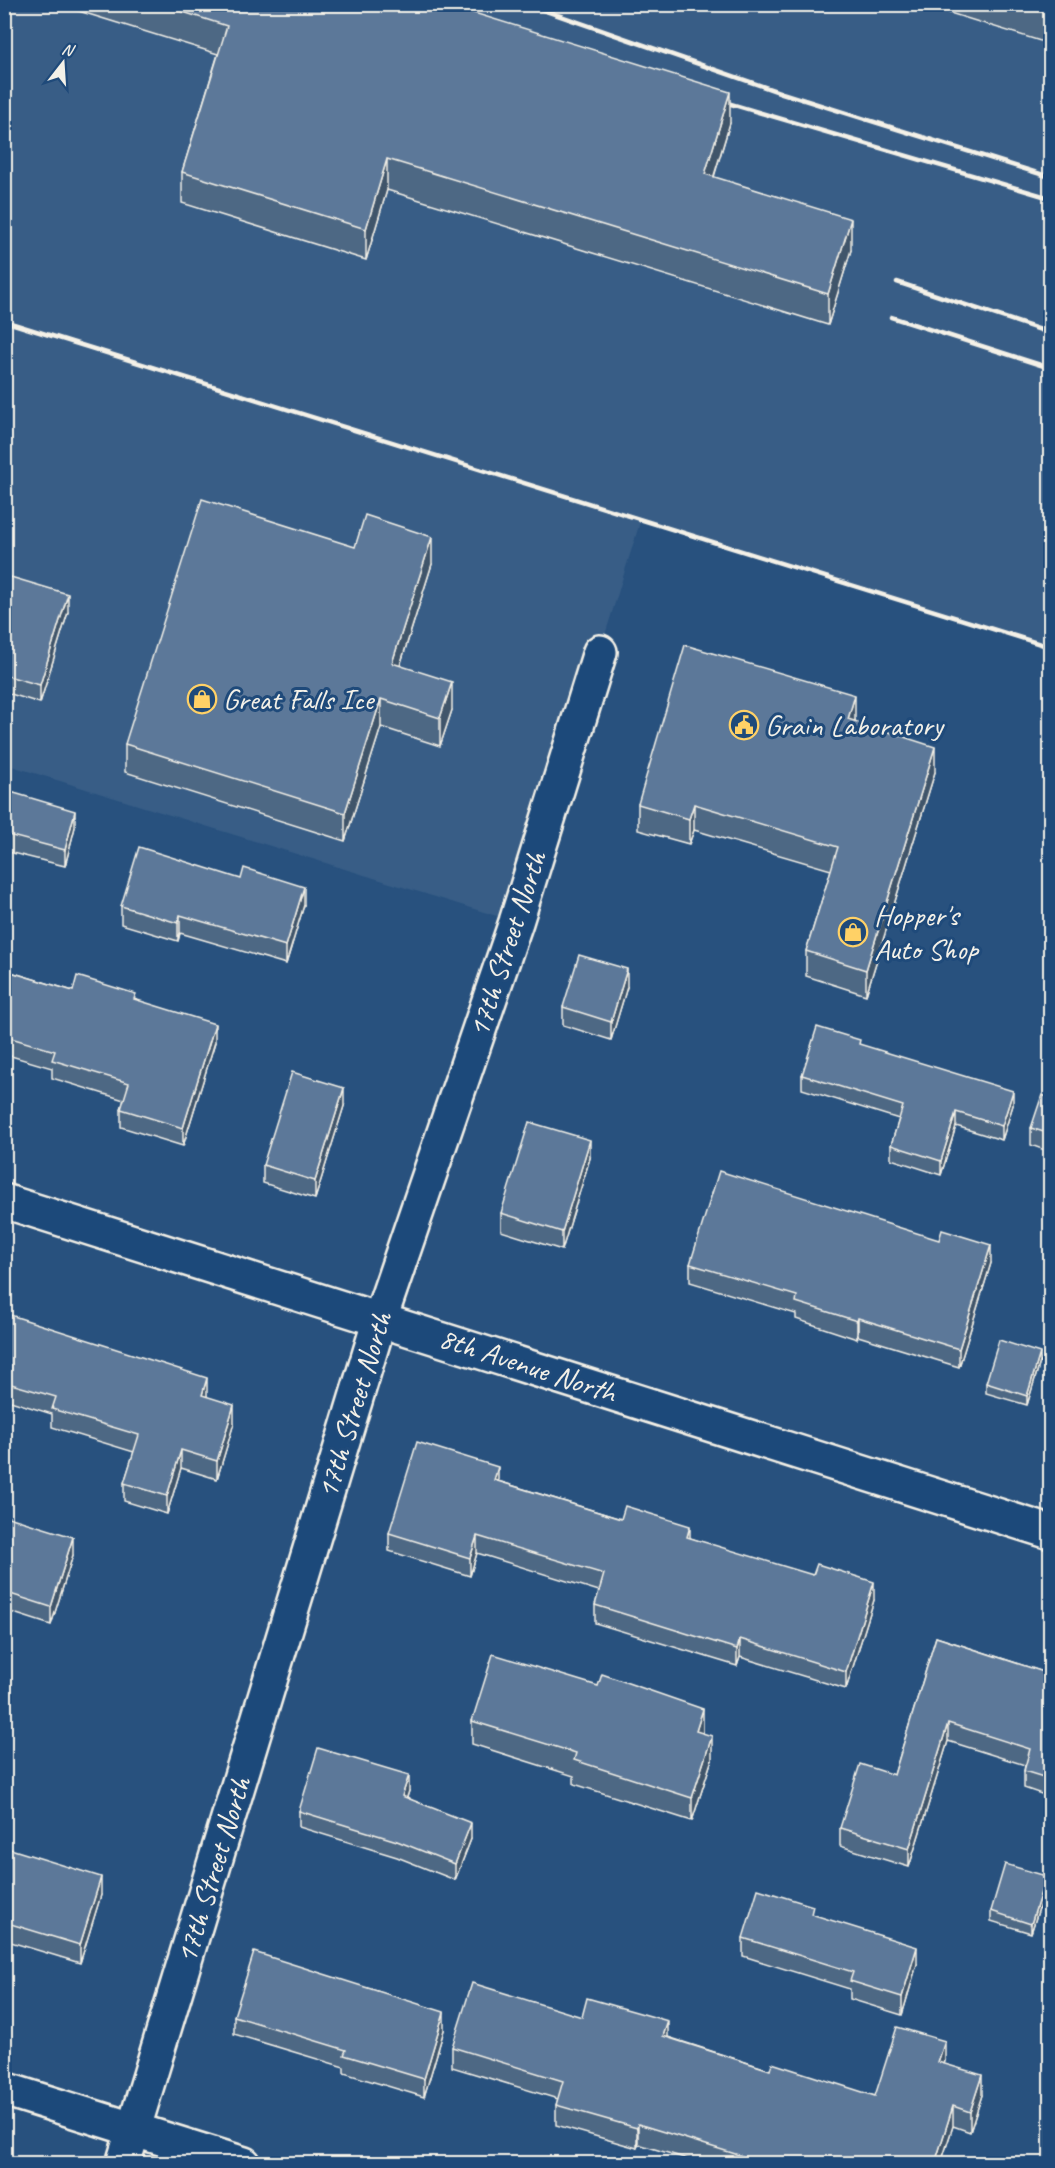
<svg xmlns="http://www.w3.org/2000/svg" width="1055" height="2168" font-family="Caveat,sans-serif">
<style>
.built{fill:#375d86}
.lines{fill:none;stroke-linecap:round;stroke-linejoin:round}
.minor-casing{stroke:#f4f1e8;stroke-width:38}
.tertiary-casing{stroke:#f4f1e8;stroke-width:38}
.minor{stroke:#1f4a7a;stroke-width:33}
.tertiary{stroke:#1f4a7a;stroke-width:33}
.rail{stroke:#f4f1e8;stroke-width:4.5}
.wall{fill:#4e6784;stroke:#f4f1e8;stroke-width:1.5}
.shaded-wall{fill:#40546b;stroke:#f4f1e8;stroke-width:1.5}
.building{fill:#5b7899;stroke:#f4f1e8;stroke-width:1.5}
.labels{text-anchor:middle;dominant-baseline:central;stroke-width:6;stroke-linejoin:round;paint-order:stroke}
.poi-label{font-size:30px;fill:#f4f1e8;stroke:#1f4a7a;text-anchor:start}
.street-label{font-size:30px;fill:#f4f1e8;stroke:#1f4a7a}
</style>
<rect width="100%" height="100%" fill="#28517e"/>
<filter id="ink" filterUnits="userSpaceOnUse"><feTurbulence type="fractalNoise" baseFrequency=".0167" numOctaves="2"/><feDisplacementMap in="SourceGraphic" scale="12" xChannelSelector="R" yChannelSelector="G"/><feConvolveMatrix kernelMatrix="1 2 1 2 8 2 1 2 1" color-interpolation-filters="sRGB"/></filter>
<g filter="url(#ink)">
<path class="built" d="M4,5h1046v642l-409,-128 -125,403 -511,-158z"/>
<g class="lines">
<g class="minor-casing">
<g id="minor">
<path d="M4,2089l240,75"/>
<path d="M123,2164l257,-845 136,-397 84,-270"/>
</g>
</g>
<g class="tertiary-casing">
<path id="tertiary" d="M4,1201l1046,331"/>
</g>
<use href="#minor" class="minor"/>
<use href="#tertiary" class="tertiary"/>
<g class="rail">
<path d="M526,4l256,89 268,84"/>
<path d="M714,99l336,99"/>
<path d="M897,282l153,51"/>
<path d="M891,317l159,51"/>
<path d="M4,321l1046,326"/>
</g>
</g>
<g class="wall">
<path d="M56,4h389l285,119 -16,54 137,73 -23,75 -441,-135 -21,70 -184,-57v-31l36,-118z"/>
<path d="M921,4h129v40z"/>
<path d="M355,547l77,17 -32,102 52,44 -12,36 -59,-19 -36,114 -220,-69v-28z"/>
<path d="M4,575l64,37 -28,91 -36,-11z"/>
<path d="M855,720v2l80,50 -69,223 -60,-19v-25l25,-81 -137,-40 -5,14 -51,-14v-26z"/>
<path d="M4,790l71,37 -10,39 -61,-15z"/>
<path d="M304,905l-18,59 -106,-31 -2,8 -57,-17v-18z"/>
<path d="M4,970l69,21 63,9 79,42 -32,104 -62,-19v-18l3,-9 -72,-22v-10l-48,-14z"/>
<path d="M627,987l-16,53 -48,-15v-18z"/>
<path d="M860,1045l153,60 -11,35 -46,-14 -15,49 -50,-16v-14l8,-26 -97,-30v-14z"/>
<path d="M1050,1098v54l-19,-7v-17z"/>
<path d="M344,1106l-29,93 -52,-16v-18z"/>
<path d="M590,1158l-28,92 -61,-19v-18z"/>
<path d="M991,1263l-32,104 -101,-31 -1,3 -61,-20v-5l-106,-32v-18z"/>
<path d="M4,1313l203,83v1l27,26 -17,56 -36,-11 -14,46 -43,-13v-18l10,-31 -82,-25v-13l-48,-15z"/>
<path d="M1040,1362l-13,43 -41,-12v-10z"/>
<path d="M498,1481l123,38 69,19 184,62 -28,89 -106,-32 -3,9 -142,-43v-18l4,-14 -122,-38 -7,23 -81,-25v-18z"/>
<path d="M4,1518l69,37 -22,70 -47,-15z"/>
<path d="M936,1637l114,37v123l-26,-9v-17l1,-6 -77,-24 -39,126 -69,-21v-18l54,-53z"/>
<path d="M472,1721l231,11v1l9,26 -20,62 -118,-37v-8l-102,-32z"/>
<path d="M409,1791l-2,6 64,42 -16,41 -58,-23 -98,-30v-16z"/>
<path d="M4,1847l97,48 -21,68 -76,-23z"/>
<path d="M1046,1886l-15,47 -40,-12v-10z"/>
<path d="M813,1915l104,49 -15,51 -52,-16v-10l-107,-33v-18z"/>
<path d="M234,2016l210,14 -20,67 -80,-24v-6l-110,-33z"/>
<path d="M582,2017l86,20 102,33 105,26 70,-35 -1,3 38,31 -12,37 -17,-6 -12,37h-240l-63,-19 -1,4 -81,-23v-20l2,-6 -106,-32v-20z"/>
</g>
<g class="shaded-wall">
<path d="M730,92v31l-25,82v-31z"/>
<path d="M387,159v31l-21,70v-31z"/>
<path d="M851,219v31l-23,75v-31z"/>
<path d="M432,537v27l-40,127v-28z"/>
<path d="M68,594v18l-28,91v-18z"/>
<path d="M452,682v28l-12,36v-28z"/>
<path d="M855,695v25l-7,25v-26z"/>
<path d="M381,699v28l-36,114v-28z"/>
<path d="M935,747v25l-69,223v-25z"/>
<path d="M694,804v26l-5,14v-25z"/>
<path d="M75,811v16l-10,39v-16z"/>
<path d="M304,887v18l-18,59v-18z"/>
<path d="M180,915v18l-2,8v-18z"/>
<path d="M627,969v18l-16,53v-18z"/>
<path d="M215,1024v18l-32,104v-18z"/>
<path d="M344,1088v18l-29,93v-18z"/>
<path d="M1013,1091v14l-11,35v-14z"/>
<path d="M956,1112v14l-15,49v-14z"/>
<path d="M590,1140v18l-28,92v-18z"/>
<path d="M991,1245v18l-32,104v-18z"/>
<path d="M858,1318v18l-1,3v-18z"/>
<path d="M1040,1353v9l-13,43v-9z"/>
<path d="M207,1378v18l-5,17v-18z"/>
<path d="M234,1405v18l-17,56v-18z"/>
<path d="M181,1450v18l-14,46v-18z"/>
<path d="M498,1467v18l-4,-5z"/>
<path d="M690,1526v18l-3,-7z"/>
<path d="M477,1536v17l-7,23v-18z"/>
<path d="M73,1537v18l-22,70v-18z"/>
<path d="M874,1582v18l-28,89v-17z"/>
<path d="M740,1639v18l-3,9v-17z"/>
<path d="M703,1709v23l-7,23v-24z"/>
<path d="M948,1723v18l-39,126v-18z"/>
<path d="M712,1736v23l-20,62v-23z"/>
<path d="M409,1775v16l-7,21v-16z"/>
<path d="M471,1823v16l-16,41v-16z"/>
<path d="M1046,1876v10l-15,47v-9z"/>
<path d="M101,1877v18l-21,68v-18z"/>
<path d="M917,1947v17l-15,51v-18z"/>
<path d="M444,2012v18l-20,67v-18z"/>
<path d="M668,2021v20l-5,-5z"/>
<path d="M945,2041v20l-7,21v-20z"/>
<path d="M982,2075v20l-12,37v-20z"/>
<path d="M953,2106v20l-12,37h-6z"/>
<path d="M638,2124v20l-1,4v-20z"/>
</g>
<g class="building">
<path d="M158,4h287l285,88 -25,82 146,45 -23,75 -441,-135 -21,70 -184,-57 45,-146z"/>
<path d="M1024,4h26v9z"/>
<path d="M202,499l153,48 10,-32 67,22 -40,126 60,19 -12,36 -59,-19 -36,114 -220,-69z"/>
<path d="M4,575l64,19 -28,91 -36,-10z"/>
<path d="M685,645l170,50 -7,24 87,28 -69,223 -60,-19 32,-104 -144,-43 -5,15 -51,-15z"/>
<path d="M4,790l71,21 -10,39 -61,-16z"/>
<path d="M139,847l102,32 3,-11 60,19 -18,59 -106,-31 -2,8 -57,-17z"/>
<path d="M579,955l48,14 -16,53 -48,-15z"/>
<path d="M4,970l69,21 4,-15 59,18 -2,5 81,25 -32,104 -62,-19 8,-26 -77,-23 3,-9 -51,-15z"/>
<path d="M817,1027l43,13 -1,4 154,47 -11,35 -46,-14 -15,49 -50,-16 12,-39 -101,-31z"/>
<path d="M292,1072l52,16 -29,93 -52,-16z"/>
<path d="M1042,1095l8,3v36l-19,-6z"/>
<path d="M529,1122l61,18 -28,92 -61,-19z"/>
<path d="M719,1171l220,69 3,-10 49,15 -32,104 -101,-31 -1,3 -61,-19 1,-6 -107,-32z"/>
<path d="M4,1313l203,65 -5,17 32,10 -17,56 -36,-11 -14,46 -43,-13 15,-48 -87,-26 4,-12 -52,-15z"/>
<path d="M999,1340l41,13 -13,43 -41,-13z"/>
<path d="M417,1442l81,25 -4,13 127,39 4,-13 65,20 -3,11 126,38 4,-11 57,18 -28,90 -106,-33 -3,10 -142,-44 9,-31 -127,-38 -7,22 -81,-25z"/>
<path d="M5,1516l68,21 -22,70 -47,-15z"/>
<path d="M936,1637l114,37v105l-26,-8 6,-22 -82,-26 -39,126 -69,-21 20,-64 34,11z"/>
<path d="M493,1654l105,32 4,-12 101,35 -7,22 16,5 -20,62 -118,-38 2,-7 -104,-32z"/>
<path d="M318,1748l91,27 -7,21 69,27 -16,41 -58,-23 -98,-30z"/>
<path d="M4,1847l97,30 -21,68 -76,-23z"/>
<path d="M1005,1864l41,12 -15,48 -40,-13z"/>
<path d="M758,1889l55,17 -2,8 106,33 -15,50 -52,-16 3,-9 -110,-34z"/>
<path d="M254,1952l190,60 -20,67 -80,-24 2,-5 -112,-34z"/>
<path d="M472,1983l110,34 5,-19 81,23 -5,15 107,34 2,-7 103,33 22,-69 48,14 -7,21 44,13 -12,37 -17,-6 -18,57h-195l2,-7 -104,-32 -1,4 -81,-23 7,-24 -111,-34z"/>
</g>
</g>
<defs>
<g id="shop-ring" transform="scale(1.5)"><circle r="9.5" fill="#1f4a7a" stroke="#ffd166" stroke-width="1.5"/><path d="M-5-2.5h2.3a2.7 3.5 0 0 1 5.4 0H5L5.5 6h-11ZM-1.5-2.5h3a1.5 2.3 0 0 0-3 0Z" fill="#ffd166"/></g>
<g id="civic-ring" transform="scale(1.5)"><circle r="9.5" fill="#1f4a7a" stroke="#ffd166" stroke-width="1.5"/><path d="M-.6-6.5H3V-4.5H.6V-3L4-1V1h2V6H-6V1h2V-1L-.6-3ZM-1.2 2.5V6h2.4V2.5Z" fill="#ffd166"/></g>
</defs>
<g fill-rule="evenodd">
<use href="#shop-ring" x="202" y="699"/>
<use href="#civic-ring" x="744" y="725"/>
<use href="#shop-ring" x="853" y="932"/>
</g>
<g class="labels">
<g class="poi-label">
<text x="223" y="699">Great Falls Ice</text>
<text x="765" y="725">Grain Laboratory</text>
<text x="874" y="915">Hopper's<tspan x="874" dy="34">Auto Shop</tspan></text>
</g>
<g class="street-label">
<text transform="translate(507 944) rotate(-72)">17th Street North</text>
<text transform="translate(528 1365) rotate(18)">8th Avenue North</text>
<text transform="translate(354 1405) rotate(-73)">17th Street North</text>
<text transform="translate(213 1870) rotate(-73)">17th Street North</text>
</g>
</g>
<rect width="1055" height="2168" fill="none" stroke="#1f4a7a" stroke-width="24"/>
<rect x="12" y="12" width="1031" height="2144" fill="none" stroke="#f4f1e8" stroke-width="2" filter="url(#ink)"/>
<g transform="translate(63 63) rotate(17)" stroke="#1f4a7a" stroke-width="4.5" paint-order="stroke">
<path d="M0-4.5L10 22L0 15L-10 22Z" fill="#f4f1e8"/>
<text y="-9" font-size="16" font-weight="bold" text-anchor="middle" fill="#f4f1e8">N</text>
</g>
</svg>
